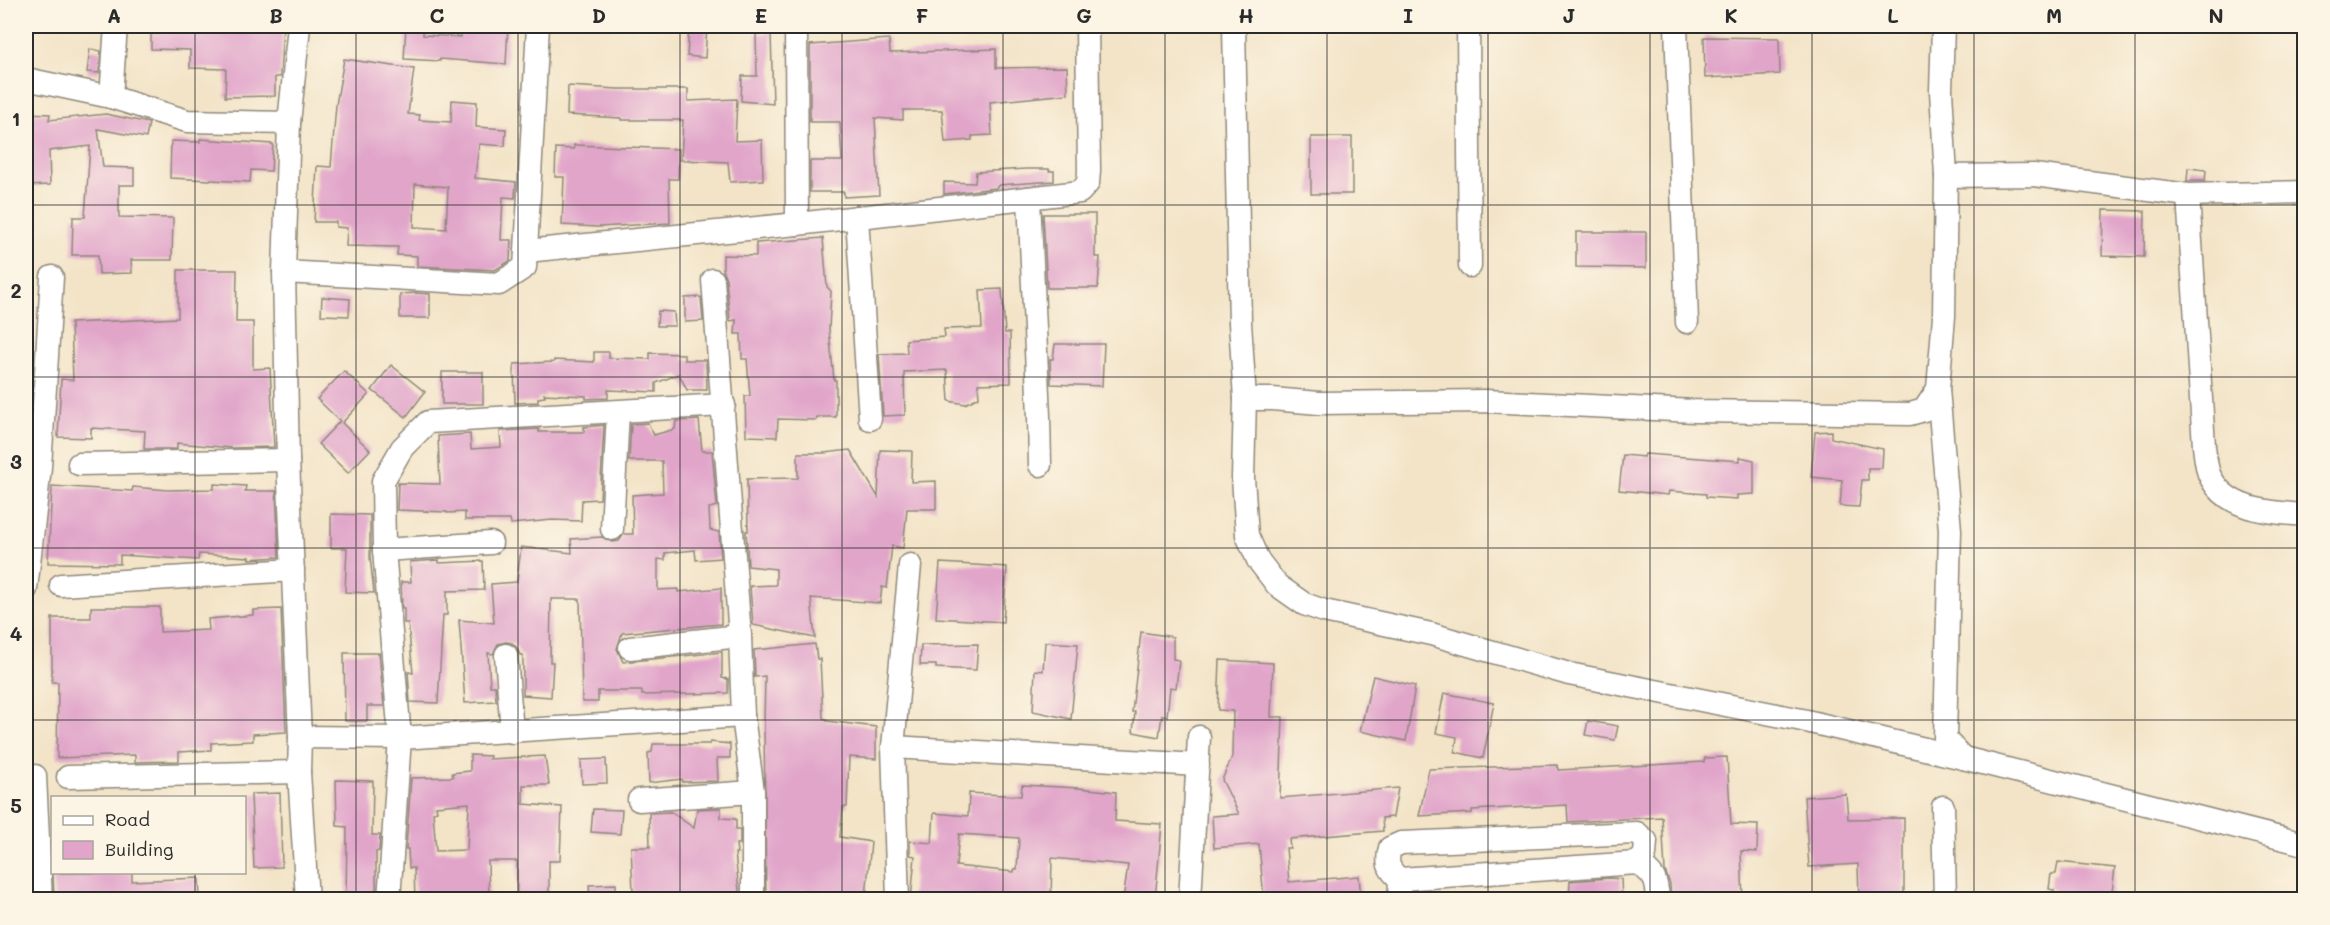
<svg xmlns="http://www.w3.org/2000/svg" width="2330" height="925" font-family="Mali,sans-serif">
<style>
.building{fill:#e1a5ca;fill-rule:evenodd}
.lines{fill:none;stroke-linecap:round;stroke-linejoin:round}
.minor-casing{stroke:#8f887a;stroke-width:25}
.minor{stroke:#fff;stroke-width:22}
.grid{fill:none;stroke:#2b2b2b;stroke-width:1.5;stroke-opacity:0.55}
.neatline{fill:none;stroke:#2b2b2b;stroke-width:2}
.grid-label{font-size:20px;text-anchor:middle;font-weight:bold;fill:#2b2b2b}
</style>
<rect width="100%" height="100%" fill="#fcf5e5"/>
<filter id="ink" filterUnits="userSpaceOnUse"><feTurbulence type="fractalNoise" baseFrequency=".0167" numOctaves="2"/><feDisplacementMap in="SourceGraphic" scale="12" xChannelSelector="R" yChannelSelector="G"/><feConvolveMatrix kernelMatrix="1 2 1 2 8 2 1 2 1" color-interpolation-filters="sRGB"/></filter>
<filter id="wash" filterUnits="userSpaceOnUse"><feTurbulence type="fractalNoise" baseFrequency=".008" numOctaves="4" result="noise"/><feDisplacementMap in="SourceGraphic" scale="24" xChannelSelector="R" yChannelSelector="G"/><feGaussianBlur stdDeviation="1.35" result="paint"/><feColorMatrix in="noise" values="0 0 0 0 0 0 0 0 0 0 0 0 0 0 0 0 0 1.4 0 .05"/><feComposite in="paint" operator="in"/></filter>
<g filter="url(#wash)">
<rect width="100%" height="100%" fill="#f3e4c8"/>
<g id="blocks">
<g class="building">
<path d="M158,26h125l-3,51h-5v19l-50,1 1,-28 -36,-1v-18l-39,-1v-15h7z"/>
<path d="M406,26h17v9l38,2 1,-11h46l-2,38 -66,-5v2l-36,-2z"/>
<path d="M689,26h18l-2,32 -18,-2z"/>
<path d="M771,33l2,71 -32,-3 1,-25h15l-1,-42z"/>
<path d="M1704,37l75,1 1,36 -75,4z"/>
<path d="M889,39l1,14 106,-4v19l71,-1 1,27 -78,8 2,33 -20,1v4l-27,2 -3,-32h-39v10l-28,-2 4,77 -35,2v-5h-34v-31h32l-2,-39h-30v-77z"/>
<path d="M90,49l11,2 -2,22 -12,-1z"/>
<path d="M344,59l70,10 -6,45 12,1 -1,5 32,2 1,-22 25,2 -1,25 30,2 -1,17 -26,-2 -4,34 41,4 -1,16 -12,-1 -2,43h10l-1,21 -15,9 -78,-4v-10l-20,-1 1,-8 -52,-1 1,-18 -11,-1v-5h-22l3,-56 14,1 5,-62zM415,184l33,3 -2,42 -32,-2z"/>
<path d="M568,86l50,3h70v12l49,-2 -2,42 27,-1 1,40 -33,2 -2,-20 -47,-2 2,-40h-62v-2l-54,-3z"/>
<path d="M26,113l24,1 -1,6 57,-6 43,9 -3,15 -48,-9 5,38 31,1v17h-15v32l54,1 -1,42h-41l1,13 -33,1 -1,-19h-26l1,-38h12l5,-71 -41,5 1,34 -24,1z"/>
<rect x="1311" y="137" width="41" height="57"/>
<path d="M200,139l73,5 -2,27 -20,-1 -1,12 -80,-4 1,-37 29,1z"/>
<path d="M574,145l105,4 -1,30h-9l1,44 -72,4 -36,-2 2,-48h-9l1,-29 18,1z"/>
<path d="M2188,168l18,2 -1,11h-18z"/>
<path d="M1026,169h23v2h5v10l-55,4 -3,3 -52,6v-12l31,1 1,-11z"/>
<path d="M2103,210l42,1 -1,46 -42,-1z"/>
<path d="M1043,214h52v43h5l-2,31h-51z"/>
<path d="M1576,232h70v36l-70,-1z"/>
<path d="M823,238l4,49 4,4 -2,38 5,51h2v37h-19l-1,3 -38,-1 -1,18 -31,-1 -1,-40h5l-3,-37h-5l-1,-25h-6l1,-14 -6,1 -4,-42 -3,-8v-16l33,1v-13z"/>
<path d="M178,270h59l-1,52h17v47l17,-1 4,79 -42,1 -55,-5v6h-33l1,-18 -54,-3v10l-33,-1 3,-58 12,1 -2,-57 107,-5z"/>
<path d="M1002,289l3,44h5l1,50 -33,1 1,13 -14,7 -16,-3 -2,-31 -43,2 1,43 -22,1 -4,-62 28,-1 -1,-13 39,-3 -1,-8 38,-1 -2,-38z"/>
<path d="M416,293l14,1v24h-30v-24z"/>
<path d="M322,297l28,2 -1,17 -28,-1z"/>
<path d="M701,297l2,24 -18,1v-24z"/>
<path d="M658,311l16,1 1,14h-18z"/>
<path d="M1055,344h49l-2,42 -51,-2 -1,-25h3z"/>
<path d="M594,352h15v6l41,1v-6l34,1v6h22l1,30h-20l-8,-16 -23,9v9l-48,-2v8l-22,1v-3l-42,-2 1,3 -7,1v4l-23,1 -1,-39 40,-2v-2l40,2z"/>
<path d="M391,365l34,27 -19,25 -34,-27z"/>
<path d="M344,371l25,23 -27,29 28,27 -22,23 -30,-29 22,-23 -23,-22z"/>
<rect x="442" y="372" width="41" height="32"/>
<path d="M699,420l3,31h10l5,55 -8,2 1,22 9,2 2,26 -25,2 -1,-10 -30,3v7l-7,-1v31l20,-1v3l43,-4v36l-99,9 -5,16 6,13 99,-10v26l6,1v14l-86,2v-4h-44v11h-16l-2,-103h-29l-1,63h3l-2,35 -28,-2v-40h-3l-3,-7 -5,-5 -6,-1 -8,2 -5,10 -5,-1 2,33h5l1,15 -31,2 -6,-83 35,3 -3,-39 26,-2 4,-35 51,6 -1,-14 31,-2 10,5 7,-1 5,-7h9l-1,-39 31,-2 -1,-32h-33l2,-37 17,-1 6,12 21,-6 1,-8z"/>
<path d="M604,425l-4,74 -18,1 -1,21 -29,-1 -41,4 -1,-4h-45v-8l-18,1v-1l-50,-2 1,-27 42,1 -2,-48 32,-2 1,15 30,-2 -1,-16 39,-2v3h45v-5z"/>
<path d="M1831,431v7l52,11 -1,19h-14v12h-6l-3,27 -19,-1 2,-26 -31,-3 4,-45z"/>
<path d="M850,450l28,47 2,-47 32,1 -1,31 25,-1v28h-29l-4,39 -11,-2 -5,42 -5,-1 -2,16 -69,-5 4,40 -62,-13 -3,-39 26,-1v-16l-28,-3 -2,-35h2l-1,-52 51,-1v-25h26z"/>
<path d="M1645,454l95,7v-4l14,3v34l-17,1v4l-31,-2v-3l-37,-3 -1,4 -49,-5 4,-35 21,2z"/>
<path d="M214,484l32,2 -1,5h31l3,66 -30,2v-2l-50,-3 -1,6 -78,-5v9l-72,-1 4,-77 80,5 1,-4 35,3 46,-1z"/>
<path d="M331,514l39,1v42l4,36 -29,-1 2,-44h-16z"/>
<path d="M439,560v3l44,-2 1,29 -37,1v24h-4l-5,88 -28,-1 -2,-30 5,1 -5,-50h-4v-15h-2l-1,-26h10l-1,-20z"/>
<path d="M940,563l67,4 -4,55 -67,-4z"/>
<path d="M91,607h69v25l49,-2 -1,-11 45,-4v-5l28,-1 5,123 -33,2v7l-42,2v7l-32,2v9l-44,1v-7l-78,3 1,-76h-6v-64h39z"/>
<path d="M1141,632l32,5v22l6,1 -3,28 -6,-1 -3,29 -5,-1 -3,22 -26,-5 2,-20h-3z"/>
<path d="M1045,642l33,2 -7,75 -38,-8 2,-41 8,1z"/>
<path d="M815,644l2,15h3l3,59 3,1 1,2 49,6v32l-27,-2 -2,50h-4l-3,30 31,5 -5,55 -66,-6v9h-30l-4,-1 -2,-175 1,-48 -10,1 -1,-27z"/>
<path d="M978,644l-2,26 -40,-2v-3h-16l1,-20z"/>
<path d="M344,653h35l5,53h-17v15h-22z"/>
<path d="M1220,660l53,3 -2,54h12l-3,81 118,-10 -5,29 -11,1 1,13 -94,8 1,9h-4l3,34 70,-6 2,24h-97l-5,-56 -45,4 -2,-32 27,-2 -17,-34 10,-23 1,-46 -15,-1z"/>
<path d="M1373,676l42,10 -9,55 -46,-10z"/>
<path d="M1444,693l50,10 -11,55 -28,-6 2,-15 -21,-4z"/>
<path d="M1588,721l30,5 -3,14 -30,-5z"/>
<path d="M710,742l20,2v14h-13l1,23 -36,1v-3l-33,4 -1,-30 4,-1 1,-8h57z"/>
<path d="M470,755l20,1 -1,3 56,-3 4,29h-26v19l39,3 -2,54h-11v39h-32v-39h-29l1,39h-74l-1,-32h-5l-1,-19h-2l5,-71 42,-1 -1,-4 18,-2zM469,803l-2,47 -31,1 -3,-39 4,-1 -1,-5z"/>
<path d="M1727,757l4,67 27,1 -1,27 -16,-1 2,49h-72l-1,-16 -5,-13 -3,-54 -94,5 -1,-17 -95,5v3l-53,3 10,-47 128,-4 1,5 146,-8 1,-4z"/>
<path d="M606,759l1,24 -25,1 -1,-24z"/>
<path d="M336,780l37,1 -1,54h8l-1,16 -3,1v48h-30l1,-73 -10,-1z"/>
<path d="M1022,785l57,3 37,4 -1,29 47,3 -7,76h-32l5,-35 -76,-7 -1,42h-140l4,-44 -5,-1v-14l22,2 2,-30 34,3 1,-23 52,3zM959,834l60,4 -2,31h-3v3l-58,-6z"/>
<path d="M280,793l2,74 -28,1 -3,-74z"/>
<path d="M1846,794l2,25 56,-1v82h-45l-1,-36 -49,3 -5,-70z"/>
<path d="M721,808v10l15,1v10h4v15h-4l1,9h-2l5,47h-100l-7,-8 -2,-45h19l-1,-34 22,-1 23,16 3,-19z"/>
<path d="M593,809l29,1 -2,24 -29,-2z"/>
<path d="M2058,862l57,6 -4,32h-57v-10l-5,-1 2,-15h5z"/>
<path d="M53,873h79v8l67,-3 1,22h-146z"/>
<path d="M1610,878l11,1 1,21h-53l1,-19z"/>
<path d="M616,884v16h-26l-1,-15z"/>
</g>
</g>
</g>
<g filter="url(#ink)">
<use href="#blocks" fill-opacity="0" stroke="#8f887a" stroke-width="1.5"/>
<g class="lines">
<g class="minor-casing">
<g id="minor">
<path d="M299,26l-10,97 -5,149 4,188 12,277 -1,35 8,128"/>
<path d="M796,26l1,198"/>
<path d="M1234,26l6,297 5,76 -2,79 4,57 11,25 19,25 27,19 20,7 107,23 138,40 233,46 161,38 341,86"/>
<path d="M1468,26l2,240"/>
<path d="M1676,26l11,296"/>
<path d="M1943,26l-2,65 5,85 -2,140 -6,73 12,141 -5,209 18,19"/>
<path d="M26,79l85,18 76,24 102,2"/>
<path d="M111,97l5,-71"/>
<path d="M1946,176l88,-1 154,20 116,-3"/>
<path d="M2188,195l16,251c1,9 2,19 5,28 16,37 61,38 95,41"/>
<path d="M1029,198l10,218 1,49"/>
<path d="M857,217l13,202"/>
<path d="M526,251l12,-225"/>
<path d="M284,272l215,12 26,-17 1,-16 271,-27 283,-32 8,-9 1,-12 -2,-145"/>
<path d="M713,280l27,356 3,80 10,76v108"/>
<path d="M1245,399h27l47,4 167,-2 209,10 215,3 14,-4 14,-21"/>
<path d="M79,464l209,-4"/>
<path d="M612,529l6,-117"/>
<path d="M384,550l107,-7"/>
<path d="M61,585l232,-15"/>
<path d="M26,589l14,-122 12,-190"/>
<path d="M630,648l110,-12"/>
<path d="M506,655l6,77"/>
<path d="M300,737l100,1 343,-22"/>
<path d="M893,747l305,18"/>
<path d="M35,776l6,124"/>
<path d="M68,777l231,-5"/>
<path d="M639,800l114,-8"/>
<path d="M1943,807l2,93"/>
<path d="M1400,879c-12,-9 -14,-17 -10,-31l11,-5 236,-10 9,8 -1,14 -8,8"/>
<path d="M389,900l11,-162 -16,-188 -1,-69 19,-33 26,-26 296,-17"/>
<path d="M898,900l-5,-153 17,-182"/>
<path d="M1190,900l9,-163"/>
<path d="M1399,900l1,-21 237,-16c17,11 20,16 21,37"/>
</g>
</g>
<use href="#minor" class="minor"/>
</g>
</g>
<path class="grid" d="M195,26v772M356,26v874M518,26v874M680,26v874M842,26v874M1003,26v874M1165,26v874M1327,26v874M1488,26v874M1650,26v874M1812,26v874M1974,26v874M2135,26v874M26,205h2278M26,377h2278M26,548h2278M26,720h2278M195,872v28"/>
<rect width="2330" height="925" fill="none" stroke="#fcf5e5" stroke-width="66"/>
<rect x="51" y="796" width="195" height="78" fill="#fcf5e5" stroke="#a8a49b" stroke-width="1.5"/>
<rect x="63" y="816" width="30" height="9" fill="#ffffff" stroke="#a8a49b" stroke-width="1.5"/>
<text x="105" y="826" font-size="18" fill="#2b2b2b">Road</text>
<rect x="63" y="841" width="30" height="18" fill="#e1a5ca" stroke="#a8a49b" stroke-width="1.5"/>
<text x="105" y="856" font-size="18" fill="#2b2b2b">Building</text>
<rect x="33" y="33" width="2264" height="859" class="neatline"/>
<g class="grid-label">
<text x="114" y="23">A</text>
<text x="276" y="23">B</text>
<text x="437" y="23">C</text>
<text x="599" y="23">D</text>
<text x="761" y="23">E</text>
<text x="922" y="23">F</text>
<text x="1084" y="23">G</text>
<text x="1246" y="23">H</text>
<text x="1408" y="23">I</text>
<text x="1569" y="23">J</text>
<text x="1731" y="23">K</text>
<text x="1893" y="23">L</text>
<text x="2054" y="23">M</text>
<text x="2216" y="23">N</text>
<text x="16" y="126">1</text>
<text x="16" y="298">2</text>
<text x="16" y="469">3</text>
<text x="16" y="641">4</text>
<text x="16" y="813">5</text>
</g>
</svg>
